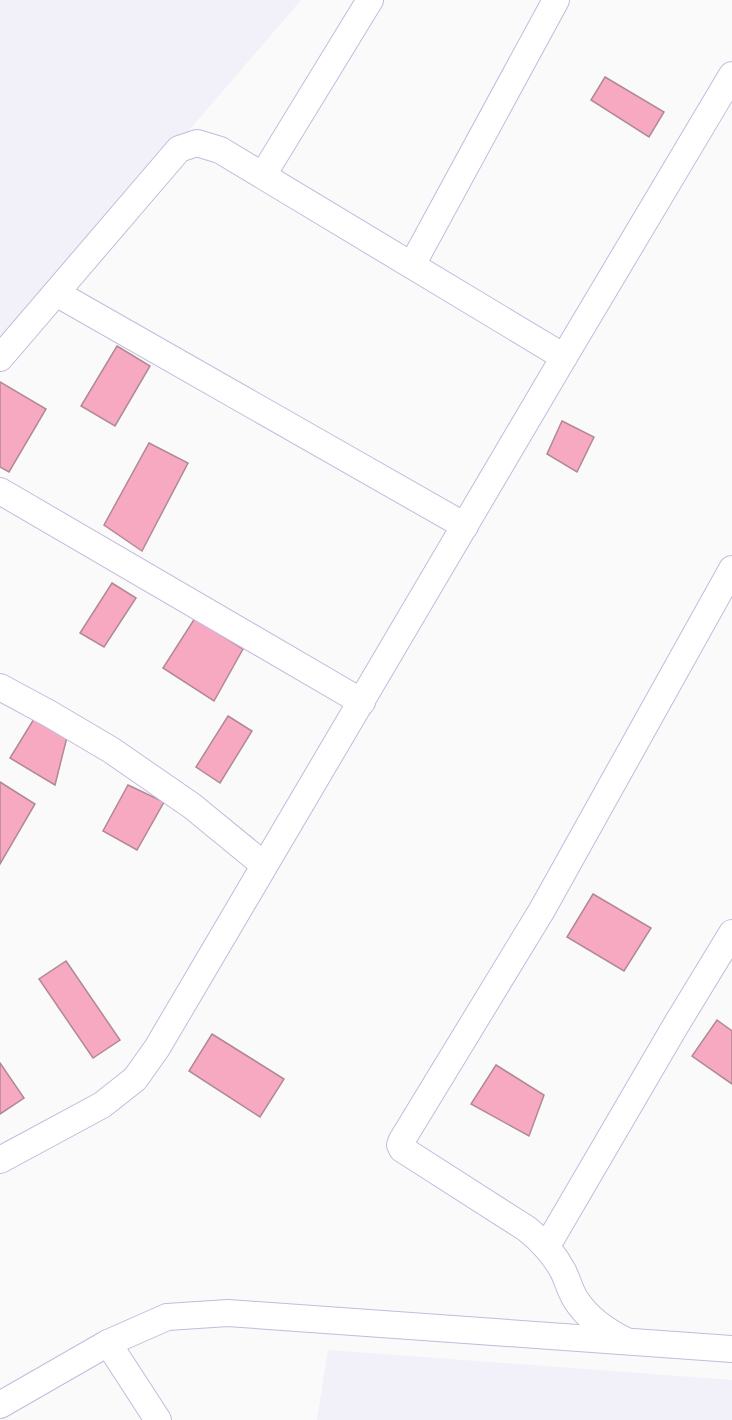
<svg xmlns="http://www.w3.org/2000/svg" width="732" height="1420" font-family="Poppins,sans-serif">
<style>
.built{fill:#f2f0f8}
.building{fill:#f8a9c2;stroke:#b08994;stroke-width:1.5}
.lines{fill:none;stroke-linecap:round;stroke-linejoin:round}
.street-casing{stroke:#c5badc;stroke-width:28}
.street{stroke:#fff;stroke-width:26}
</style>
<rect width="100%" height="100%" fill="#fafafa"/>
<g class="built">
<path d="M0,0h301l-301,350z"/>
<path d="M328,1350l404,30v40h-415z"/>
</g>
<g class="building">
<path d="M605,77l59,35 -15,25 -58,-37z"/>
<path d="M117,346l33,20 -35,60 -34,-20z"/>
<path d="M0,382l46,27 -37,63 -9,-5z"/>
<path d="M562,421l32,16 -17,35 -30,-18z"/>
<path d="M149,443l39,20 -46,88 -38,-26z"/>
<path d="M112,583l24,15 -32,49 -24,-14z"/>
<path d="M195,618l48,31 -29,52 -51,-33z"/>
<path d="M37,714l31,19 -13,52 -45,-27z"/>
<path d="M228,716l24,15 -32,52 -24,-16z"/>
<path d="M0,782l35,22 -35,60z"/>
<path d="M128,785l36,17 -27,48 -34,-19z"/>
<path d="M593,894l58,34 -27,43 -57,-34z"/>
<path d="M66,961l54,79 -27,18 -54,-79z"/>
<path d="M717,1020l15,11v53l-40,-28z"/>
<path d="M212,1034l72,45 -24,38 -71,-46z"/>
<path d="M0,1063l24,35 -24,16z"/>
<path d="M496,1065l48,30 -15,41 -58,-32z"/>
</g>
<g class="lines">
<g class="street-casing">
<g id="street">
<path d="M263,175l107,-175"/>
<path d="M412,265l144,-265"/>
<path d="M56,293l409,233"/>
<path d="M0,358l179,-209 18,-6 23,7 344,207"/>
<path d="M0,491l362,211"/>
<path d="M0,687l50,27 61,36 81,56 72,59"/>
<path d="M0,1160l102,-55 33,-26 22,-31 407,-691 168,-282"/>
<path d="M547,1246l129,-221 56,-92"/>
<path d="M626,1341c-20,-10 -38,-22 -50,-41 -6,-9 -8,-19 -13,-29 -9,-17 -21,-30 -36,-42l-125,-80 -2,-4 2,-5 140,-230 190,-341"/>
<path d="M108,1343l50,77"/>
<path d="M0,1405l108,-62 59,-26 61,-4 504,36"/>
</g>
</g>
<use href="#street" class="street"/>
</g>
</svg>
